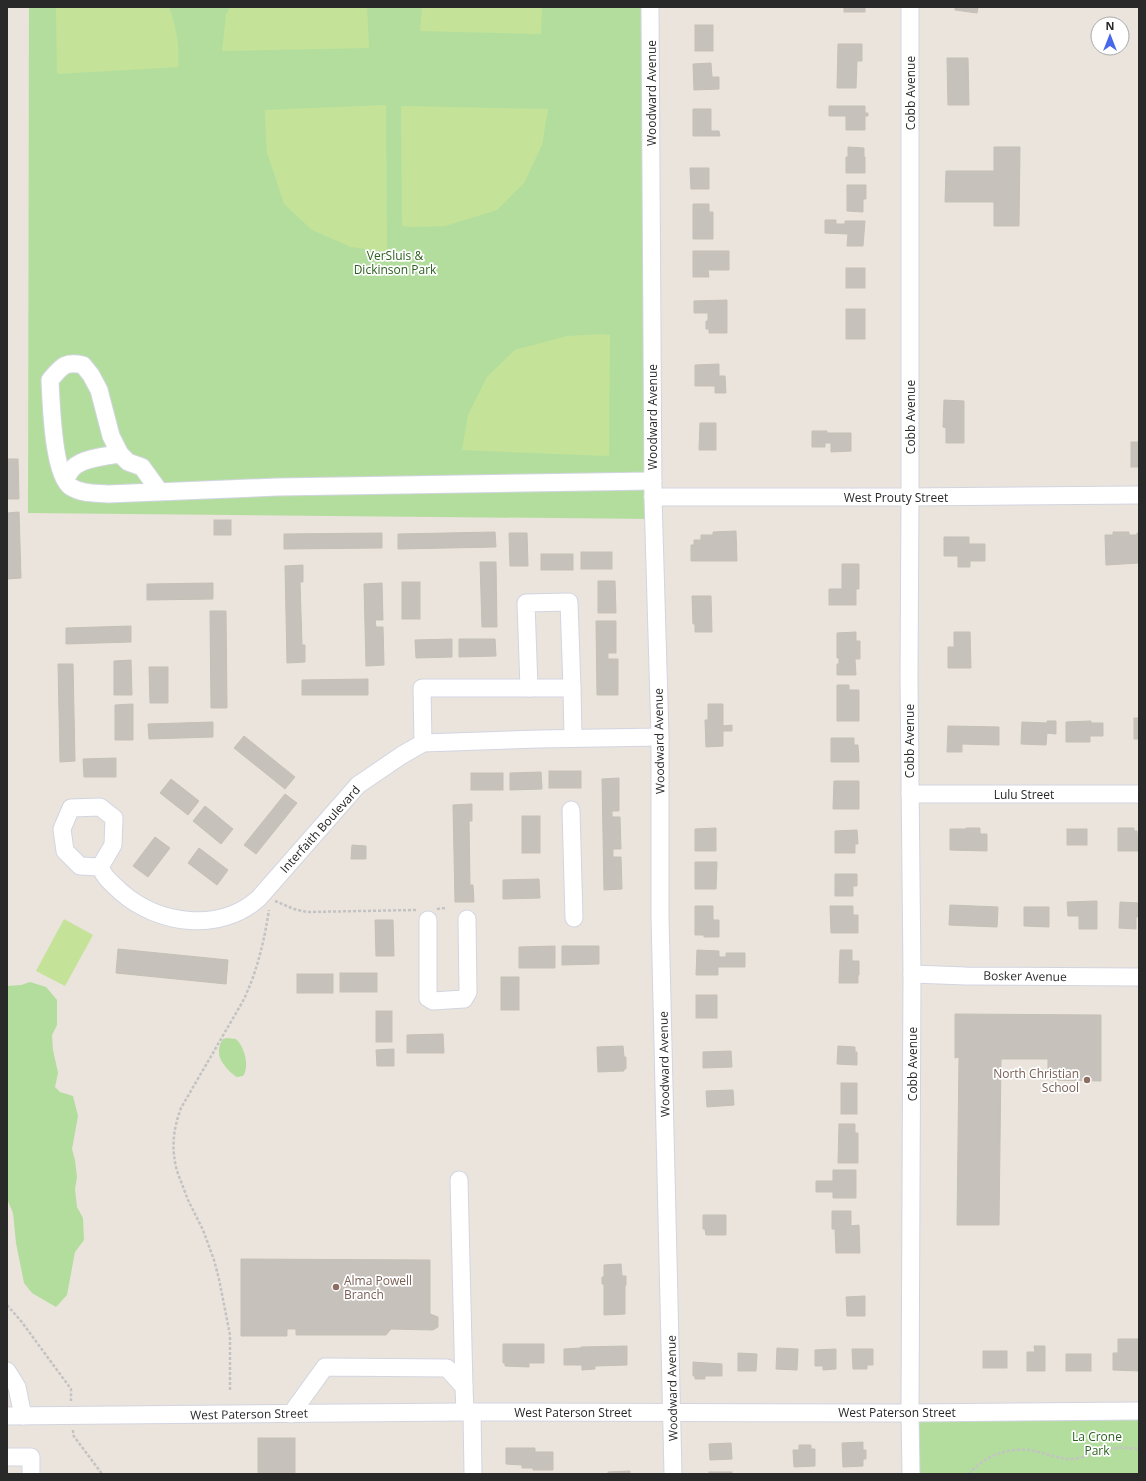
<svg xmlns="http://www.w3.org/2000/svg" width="1146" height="1481" font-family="'Open Sans',sans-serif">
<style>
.green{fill:#b3dd9d}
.pitch{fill:#c4e399}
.building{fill:#c6c2bb;stroke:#c5c0b6}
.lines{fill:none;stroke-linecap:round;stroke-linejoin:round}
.minor-casing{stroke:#d2d5e1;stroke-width:19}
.path{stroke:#c3c3c3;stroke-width:2.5;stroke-dasharray:3 2;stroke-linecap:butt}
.minor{stroke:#fff;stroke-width:17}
.education-dot{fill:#8d6e63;stroke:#fff;stroke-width:1.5}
.labels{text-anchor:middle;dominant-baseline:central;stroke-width:3.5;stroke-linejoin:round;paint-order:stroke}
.street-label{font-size:12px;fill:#292929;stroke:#fff}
.park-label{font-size:12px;fill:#2d601f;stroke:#fff}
.education-label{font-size:12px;fill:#785e54;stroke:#fff;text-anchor:end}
</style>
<rect width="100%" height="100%" fill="#eae4dc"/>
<g class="green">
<path d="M29,7h621l3,512 -625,-6z"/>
<path d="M30,982l16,5 11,13v25l-5,10 1,15 5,23 -3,14 5,5 13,4 5,20 -6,33 3,11 2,17 -2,12 2,18 6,11 1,22 -9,12 -8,43 -11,12 -24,-14 -8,-10 -8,-40 -3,-30 -6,-14v-213l14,-1z"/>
<path d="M227,1038l9,1c8,7 14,27 7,37l-6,1 -2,-1c-12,-10 -22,-22 -12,-37z"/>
<path d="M1139,1411v63h-228l-1,-61z"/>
</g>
<g class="pitch">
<path d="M56,7h113c7,19 11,40 9,60l-121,7z"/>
<path d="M230,7h137l2,41 -147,3 4,-36z"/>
<path d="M422,7h120l-1,27 -121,-3z"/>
<path d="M386,105l1,147 -36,-5 -39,-17 -28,-26 -17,-52 -2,-35v-7z"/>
<path d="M401,106l147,3 -6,36 -18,38 -27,27 -52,16 -35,1 -8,-1z"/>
<path d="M602,334l8,1 -1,121 -147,-6 6,-35 19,-38 28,-27 52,-14z"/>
<path d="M64,919l29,16 -28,51 -29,-15z"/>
</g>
<g class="building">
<rect x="844" y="7" width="21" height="5"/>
<path d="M955,7h23l-1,6 -22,-3z"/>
<rect x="695" y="25" width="18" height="26"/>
<path d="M838,44h24v17h-5l-1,27h-19z"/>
<path d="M947,58h21l1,47h-21z"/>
<path d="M711,63l1,14h7v12l-25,1 -1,-26z"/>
<path d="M829,106h36v7h3v3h-3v14h-19v-14h-17z"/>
<path d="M693,109h18v22h8l1,5h-27z"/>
<path d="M848,147l16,1v9h1v16h-19v-16h2z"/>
<path d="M994,147h26l-1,79h-25v-24h-49l1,-31h48z"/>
<path d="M690,168h19v21h-18z"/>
<path d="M847,185h19v14h-3v13l-16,-1z"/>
<path d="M693,204h16v8h4v27h-20z"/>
<path d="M825,220h11v4h9v-3h20l-2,25h-16l1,-12 -23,-1z"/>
<path d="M693,251h36v19h-21l1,7h-16z"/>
<rect x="846" y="268" width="19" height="20"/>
<path d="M727,300v33h-18v-4h-3v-8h2v-8h-14v-12z"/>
<rect x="846" y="309" width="19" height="30"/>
<path d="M719,364v12h6l1,17h-11v-7h-20v-21z"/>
<path d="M944,400l20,1v42h-18v-15l-3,-1z"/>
<path d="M700,423h16v27h-17z"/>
<path d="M812,431h15v2h24v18l-20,1v-9h-6v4h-13z"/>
<rect x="1131" y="442" width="8" height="25"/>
<path d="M7,459h11l1,40h-12z"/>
<path d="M19,512l2,66 -14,1v-66z"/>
<rect x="214" y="520" width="17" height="15"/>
<path d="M736,531l1,30h-46v-16h3v-5h7v-5h12v-3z"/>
<path d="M495,532l1,15 -98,2v-15z"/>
<path d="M1113,532h16v3h8v-2h2v30l-33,2 -1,-30h8z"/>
<path d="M382,533v15l-98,1v-15z"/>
<path d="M509,533h18l1,33h-18z"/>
<path d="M944,537h25v7h16v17h-15v6h-12v-11h-14z"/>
<rect x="581" y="552" width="31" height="17"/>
<rect x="541" y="554" width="32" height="16"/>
<path d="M480,562h16l1,65h-15z"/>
<path d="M842,564h17v25h-3v16h-27v-16h13z"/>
<path d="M303,565v17h-3l2,63h3v17l-18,1 -2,-97z"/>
<path d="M598,581h17l1,32h-18z"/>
<rect x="402" y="582" width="18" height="37"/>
<path d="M213,583v16l-66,1v-16z"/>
<path d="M382,583l1,37h-8l1,7h7l1,38 -18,1 -2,-82z"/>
<path d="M692,596h19l1,36h-17v-8h-2z"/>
<path d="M210,611h16l1,97h-16z"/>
<path d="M596,621h20v32h-8v6h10v36h-21z"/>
<path d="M131,626v16l-65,2v-16z"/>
<path d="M856,632v9h4v18h-5l1,16h-19v-11h2v-6h-2v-25z"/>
<path d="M954,632h16l1,36h-23v-21h6z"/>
<path d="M452,639v18l-36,1 -1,-18z"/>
<path d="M459,639h36l1,17 -37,1z"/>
<path d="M131,660l1,35h-18v-34z"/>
<path d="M58,664h15l2,97 -15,1z"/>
<path d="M149,667h19v36h-18z"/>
<path d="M368,679v16h-66v-15z"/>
<path d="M837,685h12v5h10v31h-22z"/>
<path d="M133,704v36h-18v-35z"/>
<path d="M708,704h15v22l9,-1v6h-9v15l-17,1 -1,-27h3z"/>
<rect x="1134" y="718" width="5" height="21"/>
<path d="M1047,721h9v13l-9,-1 -1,12 -25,-1 1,-22 25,1z"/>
<path d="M1091,721v2h12v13h-13v6h-24v-20z"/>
<path d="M213,722v15l-64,2 -1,-15z"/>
<path d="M948,726l51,1v18l-37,-1v8h-15z"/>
<path d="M244,736l51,41 -10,12 -51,-41z"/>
<path d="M831,738h23v7h4l1,17h-28z"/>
<path d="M116,758v19h-32l-1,-18z"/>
<rect x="549" y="771" width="32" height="17"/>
<path d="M541,772l1,17 -32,1v-17z"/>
<rect x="471" y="773" width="32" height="17"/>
<path d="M619,778v33h-7v6h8l1,32h-8v8h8l1,32 -18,1 -2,-111z"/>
<path d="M171,779l28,22 -11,14 -28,-22z"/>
<path d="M834,781h25v28h-26z"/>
<path d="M285,794l12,9 -41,51 -12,-9z"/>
<path d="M472,804v17h-3l1,64h3l1,17h-19l-2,-97z"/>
<path d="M205,806l28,23 -12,15 -28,-23z"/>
<rect x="522" y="816" width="18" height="37"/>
<path d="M716,828v23h-21v-22z"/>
<path d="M966,828h14v6h7v17l-37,-1v-21h16z"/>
<path d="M1118,828h16v3h3l1,20h-20z"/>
<rect x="1067" y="829" width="20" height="16"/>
<path d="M857,830l1,14h-3v9h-20v-22z"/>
<path d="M155,837l15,11 -22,29 -15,-11z"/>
<path d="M352,845l14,1v13h-15z"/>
<path d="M199,848l29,22 -11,15 -29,-22z"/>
<path d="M695,862h22l-1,27h-21z"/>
<path d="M835,874h22v12h-4v10h-18z"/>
<path d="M539,879l1,19 -37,1v-19z"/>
<path d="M1097,901v28h-18v-13h-11l-1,-14z"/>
<path d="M1120,902l19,1v14h-3v12l-17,-1z"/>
<path d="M950,905l48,2 -1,20 -48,-2z"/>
<path d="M695,906h18v14h6v17h-15v-2h-9z"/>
<path d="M830,906h23v9h5v18h-27z"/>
<path d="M1024,907h25v20l-25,-1z"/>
<path d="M375,920h18l1,36h-18z"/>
<path d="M555,946v22h-36v-21z"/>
<path d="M562,946h37v18l-37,1z"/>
<path d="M118,949l110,11 -2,24 -110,-11z"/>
<path d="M697,950l22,1v6h7v-4h19v14h-27v8h-22z"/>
<path d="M840,950h12v11h7v14h-1v8h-19z"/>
<rect x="340" y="973" width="37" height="19"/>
<rect x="297" y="974" width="36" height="19"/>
<rect x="501" y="977" width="18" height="33"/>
<rect x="696" y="995" width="21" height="23"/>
<rect x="376" y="1011" width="16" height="31"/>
<path d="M955,1014l146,1v66l-47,-1v-11h-6v-10h-47l-2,166h-42l2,-168 -4,1z"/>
<path d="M443,1034l1,19h-37v-18z"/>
<path d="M623,1046l1,11h2v12h-2v2l-26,1 -1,-25z"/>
<path d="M838,1046l17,1v5h2v13l-20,-1z"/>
<path d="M394,1049v17h-17l-1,-16z"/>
<path d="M731,1051l1,16 -29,1v-16z"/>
<rect x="841" y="1083" width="16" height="31"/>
<path d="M733,1090l1,15 -27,2 -1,-16z"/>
<path d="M839,1124h16v9h3v30h-20z"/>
<path d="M833,1170h23v28h-23v-6h-17v-11h17z"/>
<path d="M832,1211h19v15l8,-1 1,28h-24l-1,-24h-3z"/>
<path d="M703,1215h23v20h-20l-1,-6h-2z"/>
<path d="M241,1259l189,1v54l8,3v10l-5,3 -42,-1 -5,6h-90v-6h-9v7h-46z"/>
<path d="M621,1264l1,12h4v9l-1,1v28l-21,1v-31h-2v-7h2v-12z"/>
<path d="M865,1296v20h-18l-1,-19z"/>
<path d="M1118,1339h21v32l-26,-1v-17h5z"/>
<path d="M503,1344h41v19h-15v4l-24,-1v-3h-2z"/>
<path d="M627,1346v19l-32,1v3l-13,1v-5h-18v-16l17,-1v-1z"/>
<path d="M1034,1346h11v25h-18v-19h8z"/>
<path d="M777,1348l21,1 -1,21 -21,-1z"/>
<path d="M836,1349v20l-13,1v-4h-8v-16z"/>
<path d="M852,1349h21v16h-6v4h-14z"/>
<rect x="983" y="1351" width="24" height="17"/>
<path d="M738,1353l19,1 -1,17h-18z"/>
<rect x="1066" y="1354" width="25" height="17"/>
<path d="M693,1362l29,2v12h-17v3h-10v-3h-2z"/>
<rect x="258" y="1438" width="37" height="36"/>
<path d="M863,1442v8h3v9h-3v7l-20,1 -1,-24z"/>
<path d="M731,1443l1,16 -22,1 -1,-16z"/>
<path d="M799,1445h12v4h4v17l-21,1 -1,-17h6z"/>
<path d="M506,1448h29v4h18v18h-20v-2h-11v-3l-16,-1z"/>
<path d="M630,1471v3h-22v-2z"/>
<rect x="709" y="1472" width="23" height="2"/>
</g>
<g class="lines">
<g class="minor-casing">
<g id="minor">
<path d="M650,7l3,490 7,240v179l13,558"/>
<path d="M910,7v490l-1,182 3,295 -2,439 1,61"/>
<path d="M65,479c3,-4 5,-8 8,-11 9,-10 33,-12 47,-14"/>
<path d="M160,492l-18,-25 -14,-5 -8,-8 -9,-18 -12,-46 -8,-15 -8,-10c-18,-4 -21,1 -33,15 1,21 3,96 21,107 11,7 24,6 37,7l169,-7 376,-6"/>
<path d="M653,497h257l229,-2"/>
<path d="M529,688l-3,-85 43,-1 3,86"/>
<path d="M423,743l-1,-55h150l1,50"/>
<path d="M910,794h229"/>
<path d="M571,810l3,108"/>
<path d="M100,867l-20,-1 -15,-15 -3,-22 9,-21 29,-1 14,11 -1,27 -13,22c6,13 11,15 21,25 38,33 99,41 138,6l99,-113 44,-30 21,-12 116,-4 121,-2"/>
<path d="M428,920v78l5,3 31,-2 4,-7 -1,-73"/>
<path d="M912,974l54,2 173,1"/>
<path d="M459,1180l5,207"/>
<path d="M7,1371l10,16 6,29"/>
<path d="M472,1412l1,62"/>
<path d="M291,1414l34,-47 122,1 17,19 1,25"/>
<path d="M7,1416l458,-4 445,1 229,-2"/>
<path d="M7,1457h24v17"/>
</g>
</g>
<g class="path">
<path d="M275,901l19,8 13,3 109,-2"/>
<path d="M437,909l8,-1"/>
<path d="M7,1305l14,16 50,68v12"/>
<path d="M230,1390v-55l-11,-56 -5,-19 -11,-30 -15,-30 -11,-29c-6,-23 -4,-41 4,-63l62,-107c14,-29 21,-59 26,-91"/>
<path d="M73,1430v5l29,39"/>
<path d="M969,1474c17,-20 45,-29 70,-22 12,3 21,7 33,7 13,-1 24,-7 36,-10 11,-2 20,-1 31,0"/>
</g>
<use href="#minor" class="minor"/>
</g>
<g class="education-dot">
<circle cx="1087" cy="1080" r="4"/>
<circle cx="336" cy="1287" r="4"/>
</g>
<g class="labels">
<g class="street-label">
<text transform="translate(651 93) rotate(-90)">Woodward Avenue</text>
<text transform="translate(910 93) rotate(-90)">Cobb Avenue</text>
<text transform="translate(652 417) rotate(-90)">Woodward Avenue</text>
<text transform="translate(910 417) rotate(-90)">Cobb Avenue</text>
<text x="896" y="497">West Prouty Street</text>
<text transform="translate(659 741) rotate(-91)">Woodward Avenue</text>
<text transform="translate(909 741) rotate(-90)">Cobb Avenue</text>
<text x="1024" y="794">Lulu Street</text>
<text transform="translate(320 829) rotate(-48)">Interfaith Boulevard</text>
<text transform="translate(1025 976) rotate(1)">Bosker Avenue</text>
<text transform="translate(664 1064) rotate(-91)">Woodward Avenue</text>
<text transform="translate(912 1064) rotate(-90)">Cobb Avenue</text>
<text transform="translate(672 1388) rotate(-91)">Woodward Avenue</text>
<text x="573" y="1412">West Paterson Street</text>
<text x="897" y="1412">West Paterson Street</text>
<text transform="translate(249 1414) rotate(-1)">West Paterson Street</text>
</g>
<g class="park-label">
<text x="395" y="255">VerSluis &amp;<tspan x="395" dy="14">Dickinson Park</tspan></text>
<text x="1097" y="1436">La Crone<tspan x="1097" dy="14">Park</tspan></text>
</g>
<g class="education-label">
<text x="1079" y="1073">North Christian<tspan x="1079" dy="14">School</tspan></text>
<text x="344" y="1280" text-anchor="start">Alma Powell<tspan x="344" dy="14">Branch</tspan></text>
</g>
</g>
<rect width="1146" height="1481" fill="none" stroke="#292929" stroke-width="16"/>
<g transform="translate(1110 36)"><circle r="19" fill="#ffffff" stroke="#a9a9a9"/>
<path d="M0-3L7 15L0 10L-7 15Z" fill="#4868eb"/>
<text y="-6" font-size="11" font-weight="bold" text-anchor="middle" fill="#292929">N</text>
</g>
</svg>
